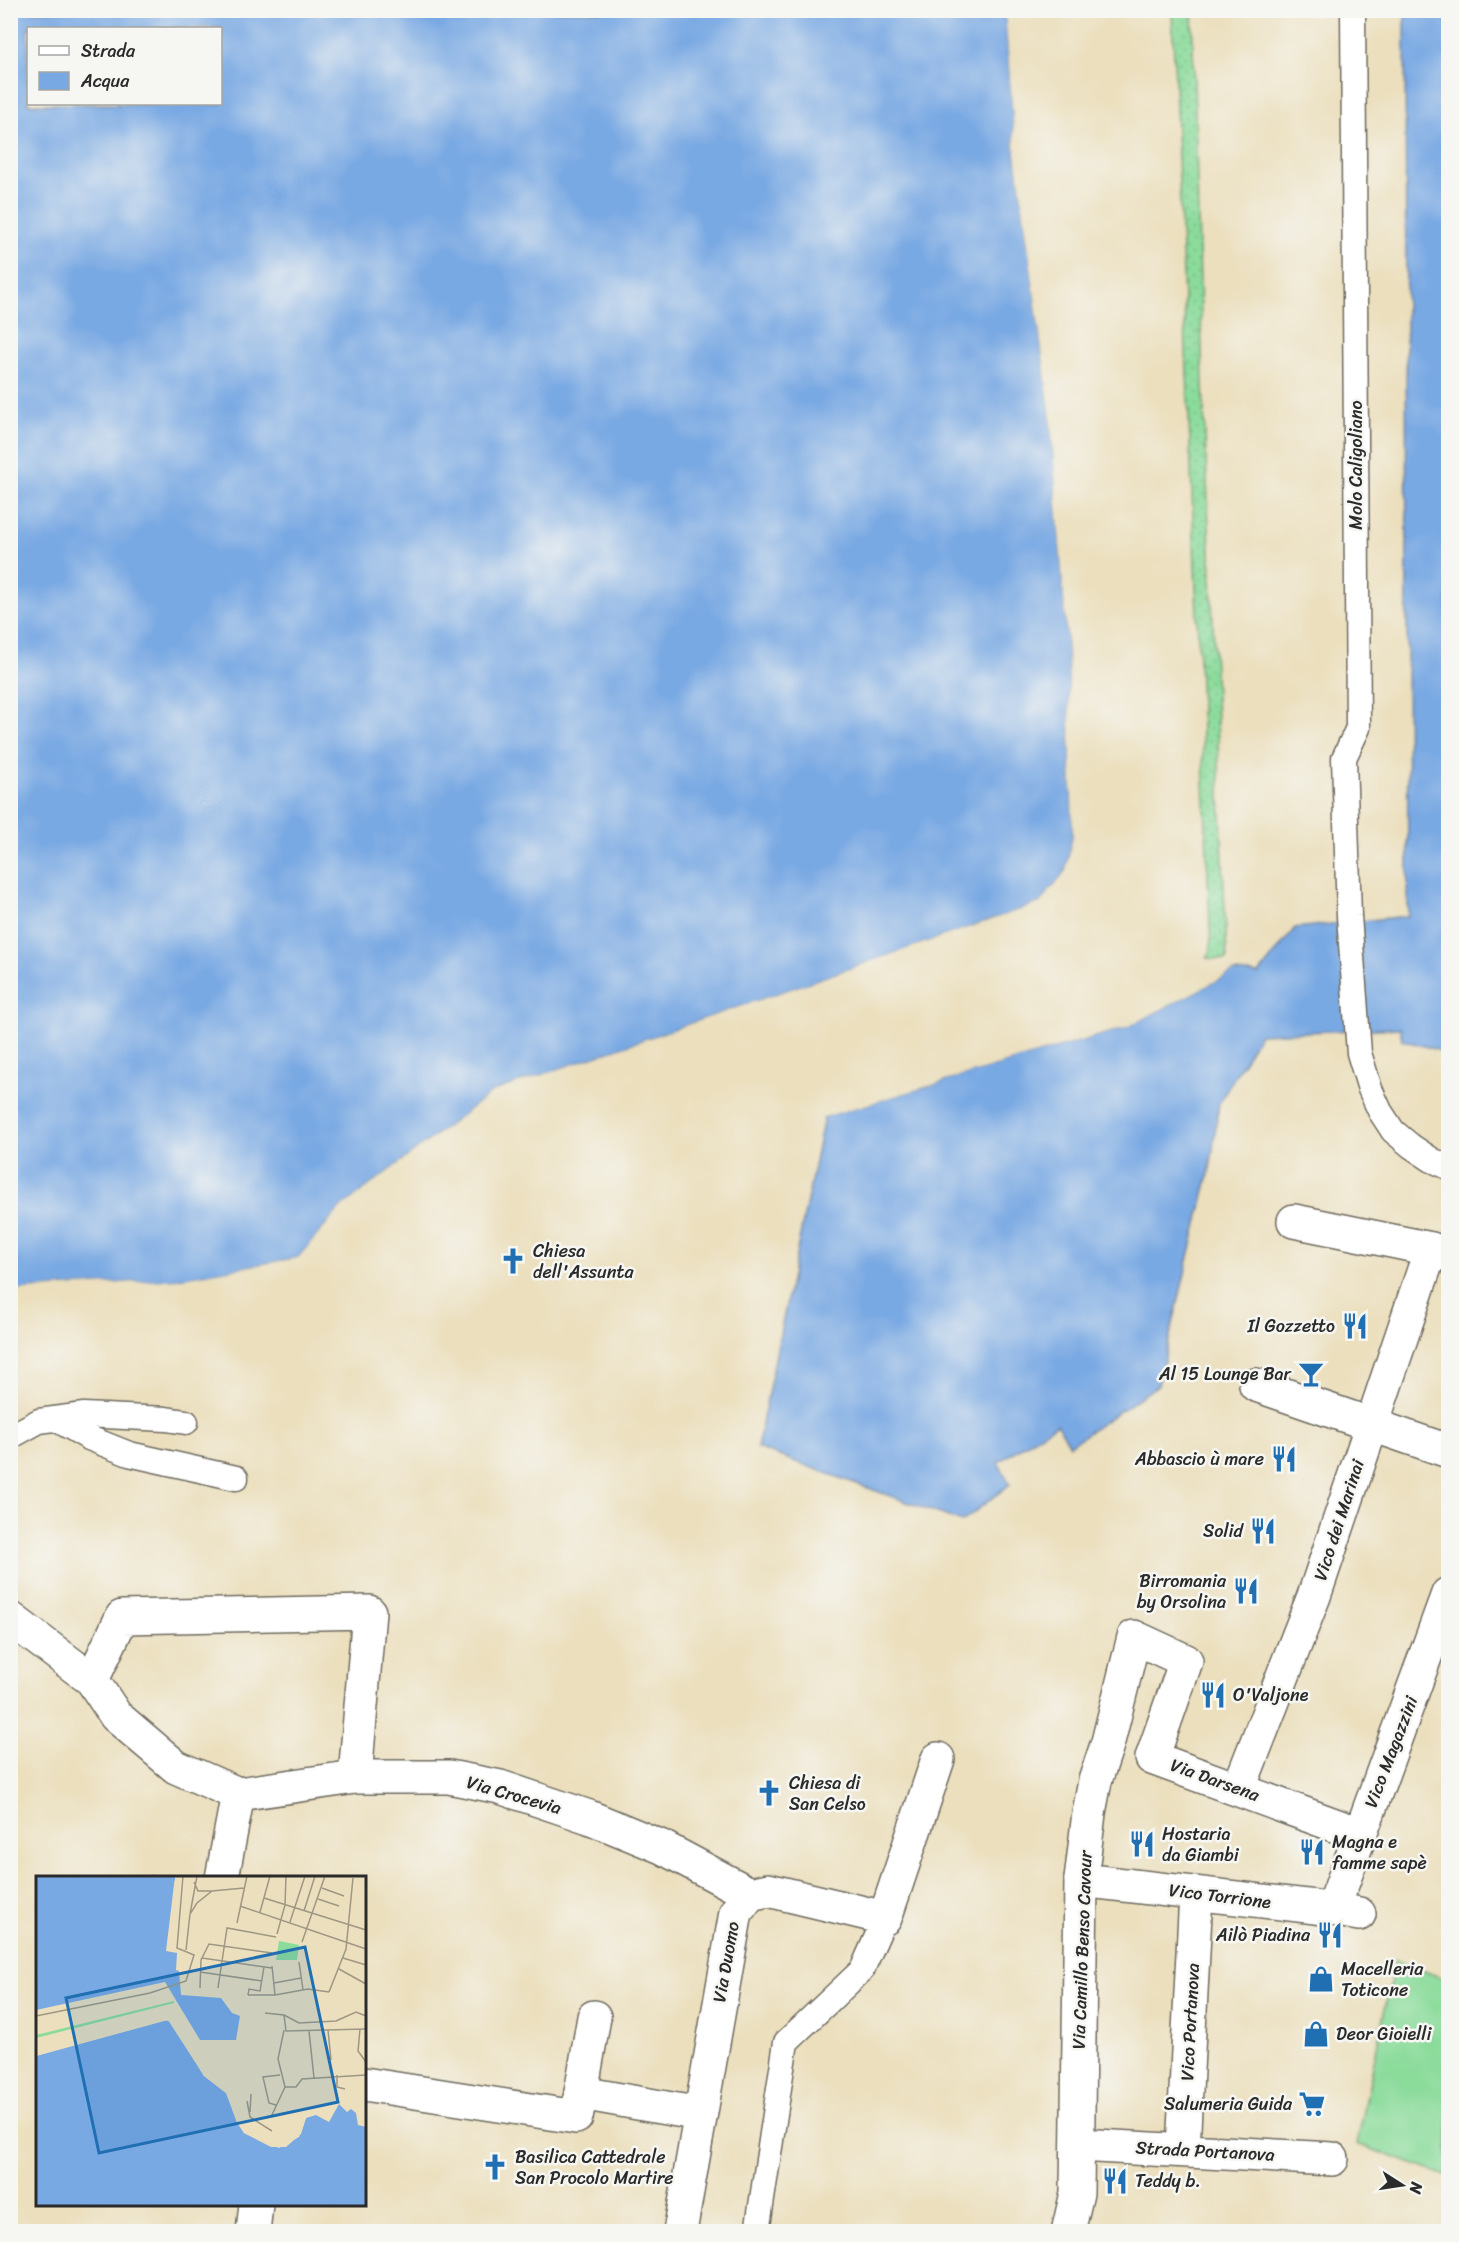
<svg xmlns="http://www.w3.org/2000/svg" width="1459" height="2242" font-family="Sriracha,sans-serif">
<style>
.grass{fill:url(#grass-dots);stroke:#5b8363;stroke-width:1.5}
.garden{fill:#8bdb9b;stroke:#5b8363;stroke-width:1.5}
.water{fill:#79a9e3;stroke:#526a87;stroke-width:1.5;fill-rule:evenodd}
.pier{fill:#ebdfbd}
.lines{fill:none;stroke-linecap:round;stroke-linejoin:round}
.lane-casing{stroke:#6e6a5e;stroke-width:27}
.street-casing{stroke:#6e6a5e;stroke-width:36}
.lane{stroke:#fff;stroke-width:24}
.street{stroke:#fff;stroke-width:33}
.labels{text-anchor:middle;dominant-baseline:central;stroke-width:5;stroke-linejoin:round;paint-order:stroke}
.street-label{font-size:18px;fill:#2b2b2b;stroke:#f6f6f2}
.poi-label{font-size:18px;fill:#2b2b2b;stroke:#f6f6f2;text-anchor:start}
.inset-river{fill:none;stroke:#79a9e3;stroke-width:3}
.inset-road{fill:none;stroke:#9e9783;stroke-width:1.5}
.view{fill:#1f6fb2;fill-opacity:0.15;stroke:#1f6fb2;stroke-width:3}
.inset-edge{fill:none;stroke:#2b2b2b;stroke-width:3}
</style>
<defs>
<pattern id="grass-dots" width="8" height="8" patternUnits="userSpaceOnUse" patternTransform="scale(1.5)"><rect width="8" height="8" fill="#8bdb9b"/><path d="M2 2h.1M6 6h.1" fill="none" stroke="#78bc86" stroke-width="1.8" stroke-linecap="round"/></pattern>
</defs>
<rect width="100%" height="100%" fill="#f6f6f2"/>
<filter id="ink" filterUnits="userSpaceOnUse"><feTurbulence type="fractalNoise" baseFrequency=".0167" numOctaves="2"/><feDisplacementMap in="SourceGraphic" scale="12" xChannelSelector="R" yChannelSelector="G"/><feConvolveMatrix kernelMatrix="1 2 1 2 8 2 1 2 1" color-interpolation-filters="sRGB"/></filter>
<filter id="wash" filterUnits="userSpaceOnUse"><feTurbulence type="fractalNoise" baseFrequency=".008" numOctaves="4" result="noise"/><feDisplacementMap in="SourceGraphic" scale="24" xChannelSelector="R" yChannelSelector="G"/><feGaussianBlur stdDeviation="1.35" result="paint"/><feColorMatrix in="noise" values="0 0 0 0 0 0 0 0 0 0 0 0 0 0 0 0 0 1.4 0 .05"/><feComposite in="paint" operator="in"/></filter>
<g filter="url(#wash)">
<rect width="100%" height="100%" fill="#ebdfbd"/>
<path class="grass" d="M1172,11h20l11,373 24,576 -20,-2 4,-8z"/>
<path class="garden" d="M1395,1960l53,20v197l-91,-33z"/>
<g class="water">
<path d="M11,11h994l10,135 35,265 18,241 5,183 -7,36 -26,32 -547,189 -151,115 -44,51 -121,21 -166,12zM28,28h192v76h-192z"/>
<path d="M1405,11h43v1042l-46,-13 -2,-12 -140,6 -41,69 -9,67 -52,215 -88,60 -13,-21 -59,38 12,22 -48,38 -205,-74 67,-331 303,-90 106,-55 26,2 36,-46 113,-12z"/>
</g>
<g class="pier">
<path d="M1005,11l3,-1 10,136 35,265 18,241 5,183 -7,38 -28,33 -546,189 -151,115 -45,50 -122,22 -167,12 1,-3 166,-12 121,-21 44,-51 151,-115 547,-189 26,-32 7,-36 -5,-183 -18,-241 -35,-265z"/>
<path d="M1231,969l2,3 -106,55 -303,90 1,-3 301,-90z"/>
</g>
</g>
<g filter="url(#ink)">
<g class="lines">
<g class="lane-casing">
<g id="lane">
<path d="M1353,10l5,718 -14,30 5,158 10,137 11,36 10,22 13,20 18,15 21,14 16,7"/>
<path d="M56,1419l33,19 40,16 107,24"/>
<path d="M10,1437l29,-16 45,-6 82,4 20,3"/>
<path d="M757,2232l29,-190 76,-72 23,-52"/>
</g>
</g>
<g class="street-casing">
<g id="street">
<path d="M1294,1221l137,28 17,6"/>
<path d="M1256,1385l192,66"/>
<path d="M10,1618l82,62 24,36 60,51 62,27"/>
<path d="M92,1680l30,-63 247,-5 -14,165"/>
<path d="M1239,1788l75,-192 117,-347"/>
<path d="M222,1878l16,-84 117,-17h94l51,10 89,30 73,30 88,47"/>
<path d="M1081,1880l252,29 26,5"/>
<path d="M1333,1909l115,-315"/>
<path d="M364,2084l212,33 5,-24 119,21"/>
<path d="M581,2093l13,-76"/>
<path d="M1078,2145l254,14"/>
<path d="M1183,2149l13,-255"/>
<path d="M253,2232l3,-28"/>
<path d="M680,2232l56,-320 14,-18 18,-4 117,28 53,-159"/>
<path d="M1068,2232l9,-39 4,-313 8,-67 6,-32 13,-39 26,-105 52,24 -34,97 207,76"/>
</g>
</g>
<use href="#lane" class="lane"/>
<use href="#street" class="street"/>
</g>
</g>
<defs>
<g id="church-bare" transform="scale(2.07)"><path d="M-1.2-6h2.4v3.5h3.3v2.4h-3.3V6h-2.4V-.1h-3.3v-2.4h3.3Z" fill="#1f6fb2" stroke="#f6f6f2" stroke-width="2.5" paint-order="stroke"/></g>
<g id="restaurant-bare" transform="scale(2.07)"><path d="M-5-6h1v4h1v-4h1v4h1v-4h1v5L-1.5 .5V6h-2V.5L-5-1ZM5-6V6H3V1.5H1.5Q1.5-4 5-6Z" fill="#1f6fb2" stroke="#f6f6f2" stroke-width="2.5" paint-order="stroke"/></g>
<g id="bar-bare" transform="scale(2.07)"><path d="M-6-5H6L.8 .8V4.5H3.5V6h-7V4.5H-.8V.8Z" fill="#1f6fb2" stroke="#f6f6f2" stroke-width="2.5" paint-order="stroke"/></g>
<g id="shop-bare" transform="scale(2.07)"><path d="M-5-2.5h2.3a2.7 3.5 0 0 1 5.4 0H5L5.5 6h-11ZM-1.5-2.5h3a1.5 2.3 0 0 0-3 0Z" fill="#1f6fb2" stroke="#f6f6f2" stroke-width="2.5" paint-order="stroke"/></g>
<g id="supermarket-bare" transform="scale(2.07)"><path d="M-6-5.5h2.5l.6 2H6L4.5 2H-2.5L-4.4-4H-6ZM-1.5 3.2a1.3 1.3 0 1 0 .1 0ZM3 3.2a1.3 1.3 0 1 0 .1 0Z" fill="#1f6fb2" stroke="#f6f6f2" stroke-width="2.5" paint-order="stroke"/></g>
</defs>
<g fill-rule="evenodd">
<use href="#church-bare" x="513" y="1261"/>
<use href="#restaurant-bare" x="1355" y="1326"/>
<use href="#bar-bare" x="1311" y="1374"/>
<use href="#restaurant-bare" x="1284" y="1459"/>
<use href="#restaurant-bare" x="1263" y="1531"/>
<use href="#restaurant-bare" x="1246" y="1591"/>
<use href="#restaurant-bare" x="1213" y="1695"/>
<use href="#church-bare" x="769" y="1793"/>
<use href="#restaurant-bare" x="1142" y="1844"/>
<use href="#restaurant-bare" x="1312" y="1852"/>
<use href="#restaurant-bare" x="1330" y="1935"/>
<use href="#shop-bare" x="1321" y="1979"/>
<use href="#shop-bare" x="1316" y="2034"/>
<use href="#supermarket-bare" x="1312" y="2104"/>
<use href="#church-bare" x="495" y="2167"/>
<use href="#restaurant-bare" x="1115" y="2181"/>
</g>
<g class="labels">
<g class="street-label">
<text transform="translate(1356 465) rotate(-90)">Molo Caligoliano</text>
<text transform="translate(1339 1520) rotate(-72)">Vico dei Marinai</text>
<text transform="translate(1391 1752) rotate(-69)">Vico Magazzini</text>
<text transform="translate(1215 1780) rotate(20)">Via Darsena</text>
<text transform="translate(514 1795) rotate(16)">Via Crocevia</text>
<text transform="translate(1220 1896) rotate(7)">Vico Torrione</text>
<text transform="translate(1082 1950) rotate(-88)">Via Camillo Benso Cavour</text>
<text transform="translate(726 1962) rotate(-80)">Via Duomo</text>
<text transform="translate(1190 2022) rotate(-87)">Vico Portanova</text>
<text transform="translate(1205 2151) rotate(3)">Strada Portanova</text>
</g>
<g class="poi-label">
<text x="533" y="1251">Chiesa<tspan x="533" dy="21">dell'Assunta</tspan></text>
<text x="1335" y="1326" text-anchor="end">Il Gozzetto</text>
<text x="1291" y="1374" text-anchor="end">Al 15 Lounge Bar</text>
<text x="1264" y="1459" text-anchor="end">Abbascio ù mare</text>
<text x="1243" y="1531" text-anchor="end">Solid</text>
<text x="1226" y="1581" text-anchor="end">Birromania<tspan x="1226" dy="21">by Orsolina</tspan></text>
<text x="1233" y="1695">O'Valjone</text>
<text x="789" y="1783">Chiesa di<tspan x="789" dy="21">San Celso</tspan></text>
<text x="1162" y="1834">Hostaria<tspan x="1162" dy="21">da Giambi</tspan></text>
<text x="1332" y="1842">Magna e<tspan x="1332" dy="21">famme sapè</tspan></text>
<text x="1310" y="1935" text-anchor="end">Ailò Piadina</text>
<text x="1341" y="1969">Macelleria<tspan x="1341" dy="21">Toticone</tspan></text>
<text x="1336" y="2034">Deor Gioielli</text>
<text x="1292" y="2104" text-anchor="end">Salumeria Guida</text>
<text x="515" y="2157">Basilica Cattedrale<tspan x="515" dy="21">San Procolo Martire</tspan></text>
<text x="1135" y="2181">Teddy b.</text>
</g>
</g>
<g transform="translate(36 1876)">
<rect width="330" height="330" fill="#ebdfbd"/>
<path d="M138,125v2l-138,35v-3z" fill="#8bdb9b"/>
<path d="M243,65l20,4 -2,15h-21z" fill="#8bdb9b"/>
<path d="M0,0h139l-9,75 11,2 -1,17 3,1 2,24 40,3 11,15 8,3 -4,24h-36l-35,-58 -129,28zM128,144l8,2 32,54 22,17 18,40 27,14h15l15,-13 5,-16 10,-3 13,7 10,-18 8,8 4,-3 5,4 2,12 8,2v79h-330v-150z" fill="#79a9e3"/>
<path d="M133,141l38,57 22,17 17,40 25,13h14l12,-8 2,-14 7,-4 -7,19 -20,11 -35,-15 -7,-10 -11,-30 -22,-17 -36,-56 -132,36 22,-10z" fill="#ebdfbd"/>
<path class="inset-river" d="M116,0l19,3M0,10l139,-7"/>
<path class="inset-road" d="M158,6l4,9h13M286,12l22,8M228,22l102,32M282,23l21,7M204,30l126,43M268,35l11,-35M224,36l10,-36M154,38l7,-38M254,46l15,-46M201,47l10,-47M241,58l8,-29 1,-29M266,66l23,-66M150,74l4,-36 7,-11 15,-12 32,-3M166,82l70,10M307,82l23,7M263,86l4,28M236,90l3,29M303,93l27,15M164,96l62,9M238,107l27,-5M164,112l1,-28 8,-16 63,9M182,112l9,-60 49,9M293,116l17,-43 7,-71M212,119h27l33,-6 21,3M212,119l1,-6 11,2 4,-24M229,137l19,2 2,16 80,-2M248,139l15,8 37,-2 20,-9 10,4M0,140l114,-23 36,-12 8,-26 -17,-7 6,-72M324,153l-2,22 8,11M248,154l-6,29 7,28h11l6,-8 64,-4M292,154l3,30M273,155l5,47M301,199v12l8,2M211,225l3,16 22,14M240,229l-7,-2 -6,-26 17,-2M214,236l1,-18M235,241l14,-30"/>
<path class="view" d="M269,71l33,155 -239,51 -33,-155z"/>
<rect width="330" height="330" class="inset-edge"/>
</g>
<rect width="1459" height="2242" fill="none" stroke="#f6f6f2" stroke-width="36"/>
<rect x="27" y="27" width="195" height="78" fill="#f6f6f2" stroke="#a5a5a2" stroke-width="1.5"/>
<rect x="39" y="46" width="30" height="9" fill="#ffffff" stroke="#a5a5a2" stroke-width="1.5"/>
<text x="81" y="57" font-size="18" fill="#2b2b2b">Strada</text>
<rect x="39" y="72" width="30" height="18" fill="#79a9e3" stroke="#a5a5a2" stroke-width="1.5"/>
<text x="81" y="87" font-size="18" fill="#2b2b2b">Acqua</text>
<g transform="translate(1402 2185) rotate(102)" stroke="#f6f6f2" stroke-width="4.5" paint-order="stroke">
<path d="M0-4.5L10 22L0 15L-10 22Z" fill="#2b2b2b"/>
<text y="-9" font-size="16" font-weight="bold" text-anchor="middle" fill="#2b2b2b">N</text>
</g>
</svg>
